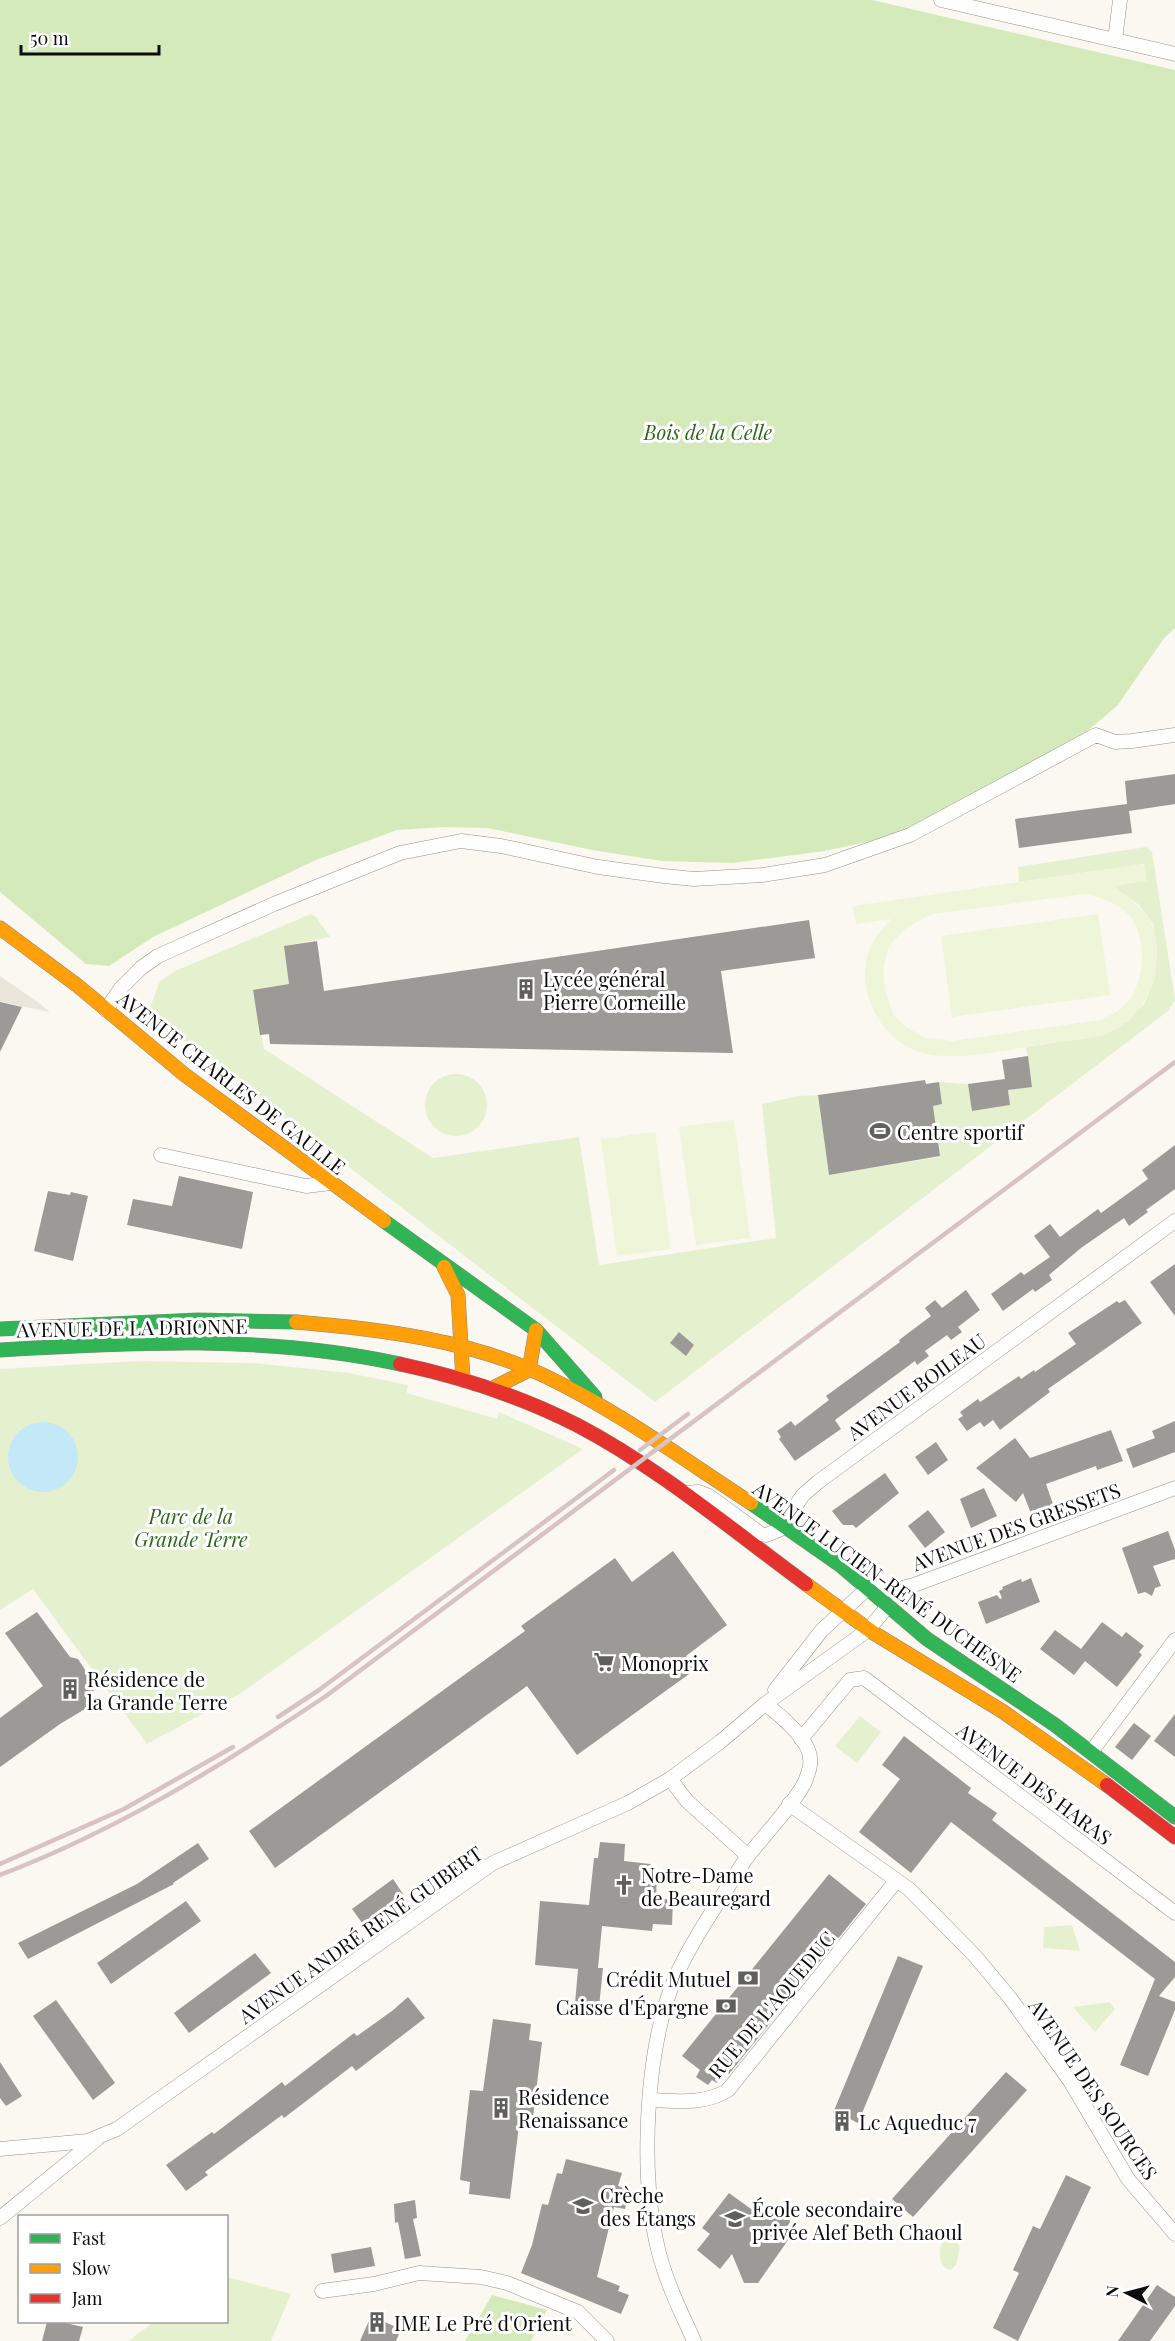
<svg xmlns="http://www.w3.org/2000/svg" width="1175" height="2341" font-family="'Playfair Display',serif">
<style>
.green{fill:#e5f1ce}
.forest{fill:#d5eabb}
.pitch{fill:#eef5d8;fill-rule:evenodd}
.plaza{fill:#ebe6db}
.water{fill:#c3e8f8}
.building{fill:#9c9a96}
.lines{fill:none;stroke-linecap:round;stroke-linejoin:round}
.street-casing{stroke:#93928f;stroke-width:15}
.fast-casing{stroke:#8a8985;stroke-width:15}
.slow-casing{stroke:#8a8985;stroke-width:15}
.jam-casing{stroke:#8a8985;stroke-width:15}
.street{stroke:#fefefd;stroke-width:14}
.fast{stroke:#30b455;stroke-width:14}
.slow{stroke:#ff9f0a;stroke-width:14}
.jam{stroke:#e5322d;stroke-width:14}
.rail{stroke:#d8c2c4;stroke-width:4.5}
.labels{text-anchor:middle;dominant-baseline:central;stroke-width:6;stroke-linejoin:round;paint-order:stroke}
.park-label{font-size:20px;font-style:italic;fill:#2d6718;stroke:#fff}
.poi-label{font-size:20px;fill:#0c0c0c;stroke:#fff;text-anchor:start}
.street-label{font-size:20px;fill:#0c0c0c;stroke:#fff}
</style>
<rect width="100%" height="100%" fill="#faf8f0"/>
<g class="green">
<path d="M1146,847l6,5 23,148 -7,11 -513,391 -507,-389 12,-32 15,-10 136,-57 5,3 14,20 -45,9 4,38 -36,7 11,58 169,109 146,-21 20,128 177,-27 -14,-134 37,-8 19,-1 11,80 110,-18 -6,-51 9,-2 -3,-22 29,2 5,27 37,-6 -2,-15 24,-4 -6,-39 77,-12 25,-14 17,-18 9,-22 3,-31 -4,-26 -14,-19 -26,-19 31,-22 -125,18 -1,-15z"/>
<circle cx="456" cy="1105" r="31"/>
<path d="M138,1361l115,2 96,10 59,12 -1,8 90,26 2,-7 84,37 -342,244 -94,51 -114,-155 -33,21v-241z"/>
<path d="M860,1716l21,16 -24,31 -22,-17z"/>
<path d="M1072,1925l8,26 -37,-3 1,-21z"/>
<path d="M1110,2002l5,7 -20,23 -22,-25z"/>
<path d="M952,2236l8,11 -4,18 -5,5 -5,-1c-9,-10 -10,-29 6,-33z"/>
<path d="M227,2277l64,17 -20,47h-143l26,-19h72z"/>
</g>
<g class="forest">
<path d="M0,0h872l303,70v558l-10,9 -48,69 -45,38 -164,89 -83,18 -93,12 -70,-2 -70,-11 -104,-22 -44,-1 -47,3 -81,30 -163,77 -44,29 -23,-2 -86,-72z"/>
<path d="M492,2295l55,15 -16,31h-66z"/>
</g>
<g class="pitch">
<path d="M1144,864l3,17 -33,5c32,26 46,34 42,79 -2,22 -10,40 -28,55 -6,6 -19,14 -27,16 -19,4 -40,5 -59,8 -37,6 -86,19 -122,8 -43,-13 -70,-71 -46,-112 4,-7 11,-14 17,-21l-35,5 -3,-18zM1085,894c15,3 30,8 42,19 20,20 19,64 3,86 -8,11 -19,16 -30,21l-147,21 -28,-3 -20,-12 -12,-12 -8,-24 -2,-21 6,-23 18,-19 25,-13z"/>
<path d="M1098,914l12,81 -158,22 -11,-81z"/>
<path d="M734,1120l16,118 -54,7 -17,-118z"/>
<path d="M655,1132l16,117 -54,7 -16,-117z"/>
</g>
<path class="plaza" d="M0,976l39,27 11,9 -50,-10z"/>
<circle class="water" cx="43" cy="1457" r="35"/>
<g class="building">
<path d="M1175,774v30l-46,7 3,22 -113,15 -4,-29 112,-15 -2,-23z"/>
<path d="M809,920l6,38 -94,13 12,82 -463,-9 -1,-10 -9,1 -7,-45 36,-6 -5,-38 33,-5 7,50z"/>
<path d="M0,1002l22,5 -22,45z"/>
<path d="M1028,1056l4,31 -24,3 2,15 -38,6 -4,-27 37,-5 -3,-19z"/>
<path d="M925,1080l1,4 13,-2 3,22 -9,2 7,50 -111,19 -11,-80z"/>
<path d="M1175,1145v44l-29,21 2,2 -19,14 -5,-8 -43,30 -32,27 3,5 -17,12 -2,-3 -30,22 -12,-17 30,-22 3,3 26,-18 -16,-21 16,-12 10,13 38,-28 3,4 47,-34 -6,-9z"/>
<path d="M179,1176l74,16 -11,57 -115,-24 6,-26 39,7z"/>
<path d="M48,1191l22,4 1,-3 17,4 -15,65 -39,-10z"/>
<path d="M1175,1264v52l-25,-34z"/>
<path d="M966,1290l14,20 -22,17 4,5 -11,8 -4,-5 -22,16 4,5 -12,9 -2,-4 -80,59 6,9 -46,32 -16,-22 2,-2 -4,-6 14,-10 4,5 34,-26 -3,-4 74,-54 -1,-2 32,-24 -6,-8 10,-8 7,8z"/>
<path d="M1125,1300l17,23 -94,66 2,3 -50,38 -7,-10 -9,7 -4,-5 -13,9 -9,-12 5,-3 -3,-4 18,-13 2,3 39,-26 2,3 13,-9 1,2 41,-28 -8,-11 49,-32 2,2z"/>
<path d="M679,1332l15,13 -8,11 -16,-13z"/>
<path d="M1175,1421v31l-42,16 -7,-19 29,-11 -3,-7z"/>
<path d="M1111,1430l12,31 -26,9 -1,-4 -50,18 8,23 -22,9 -9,-23 -7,9 -40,-34 39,-30 15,20z"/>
<path d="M936,1442l12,18 -20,15 -13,-18z"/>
<path d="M885,1473l14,20 -43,35 -3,-3h-10l-11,-14z"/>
<path d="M984,1488l13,28 -26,12 -11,-29z"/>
<path d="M928,1510l17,22 -20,16 -17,-22z"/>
<path d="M1168,1531l7,19v9l-22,7 8,20 -6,2 -3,8 -7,-4 -7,2 -16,-46z"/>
<path d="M673,1551l54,74 -41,31 10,13 -119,86 -50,-69 -252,182 -26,-37 276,-200 -4,-5 94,-68 17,24z"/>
<path d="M1031,1578l9,24 -54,22 -8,-22 19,-7 3,4 2,-1 -3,-7 4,-2 -1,-2 19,-8 1,3z"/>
<path d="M37,1612l33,45 8,2 19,29 -8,6 6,9 -35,21 -60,43v-49l43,-32 -38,-53z"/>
<path d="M1102,1622l20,15 4,-5 18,14 -5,6 3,3 -25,32 -32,-26 -11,14 -34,-26 15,-19 26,19z"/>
<path d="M1175,1714v43l-21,-16z"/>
<path d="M1134,1723l17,13 -19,24 -17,-13z"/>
<path d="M904,1736l67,52 -3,5 29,20 -5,7 183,142v15l-16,19 16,6v8l-27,66 -28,-11 35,-86 -204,-157 -40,51 -52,-41 41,-53 -18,-14z"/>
<path d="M989,1739l13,9 -12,14 -13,-10z"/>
<path d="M600,1842l25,2 -1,17 26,3 7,7 -1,27 17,2 -1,25 -19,-1 -1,7 -50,-5 -4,42h5l-4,39 -24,-3 3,-35 -43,-4 5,-64 49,4 5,-47h4z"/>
<path d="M198,1843l11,16 -36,24 1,1 -146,75 -10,-16 119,-59z"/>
<path d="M829,1874l37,30 -137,170 -3,-2 -9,11 -5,-3 -4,5 -12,-8 4,-7 -18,-14z"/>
<path d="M393,1879l12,18 -40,30 -13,-18z"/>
<path d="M186,1901l15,20 -90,63 -14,-21z"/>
<path d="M255,1953l16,20 -82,60 -15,-20z"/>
<path d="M898,1956l25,10 -65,157 -8,-4 -3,8 -14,-5 3,-8 -3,-1z"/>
<path d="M408,1997l17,21 -69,53 -4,-5 -68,52 -2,-3 -77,57 3,3 -22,16 -20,-26 46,-33 2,2 68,-52 3,4 69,-53 3,3 35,-25z"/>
<path d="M56,2000l59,83 -22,17 -60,-84z"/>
<path d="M493,2019l38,5 -2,16 13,2 -10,84 -13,-1 -9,74 -41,-5 1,-12 -10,-2 10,-90 13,1z"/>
<path d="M0,2062l22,34 -16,10 -6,-8z"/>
<path d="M1006,2072l21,18 -114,127 -21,-18z"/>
<path d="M566,2159l56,14 -4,13 12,4 -5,19 -11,-2 -17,70 23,9 -2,5 11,4 -8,19 -100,-41 11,-28 10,-41 6,1 9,-32 5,1z"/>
<path d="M1066,2175l25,12 -73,154 -25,-13 26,-55 -6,-3 17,-37 3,-7 7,3z"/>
<path d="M729,2193l29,21 2,-4 7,5 3,-4 18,-2 2,13 -4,6 7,5 -35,50h-14l-12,-29 -12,15 -23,-19 13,-16 -8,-6z"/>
<path d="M415,2200l2,18 -4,1 8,37 -16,3 -7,-37 -3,1 -1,-19z"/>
<path d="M371,2247l4,19 -41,7 -3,-19z"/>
<path d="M1157,2285l18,12v9l-25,35h-32z"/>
<path d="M371,2316l30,13 -5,12h-36z"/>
<path d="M47,2322h14l22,5 -4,14h-37z"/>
</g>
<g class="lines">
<g class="street-casing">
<g id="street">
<path d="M941,0l234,54"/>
<path d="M1115,40l5,-40"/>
<path d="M106,1010l15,-22 20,-20 17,-12 116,-52 126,-51 61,-12 40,5 97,21 66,9 30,3 68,-4 63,-10 85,-30 186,-100 19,7 17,-1 43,-6"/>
<path d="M161,1155l145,31 24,-3"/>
<path d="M685,1493l14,-1 10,4 52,38 5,1 13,-5 24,-35 15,-13 357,-261"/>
<path d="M775,1690l47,-60 46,-42 26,2 20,-5 261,-97"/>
<path d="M801,1739l49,-59 14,-2 311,235"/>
<path d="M1091,1752l84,-112"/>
<path d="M670,1779l17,22 61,55"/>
<path d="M789,1804l120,85 66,67 35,42 60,83 58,98 47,55"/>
<path d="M650,2100c28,1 54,5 78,-10l168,-209"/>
<path d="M0,2149l88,-8 29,-12 376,-266 135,-60 42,-24 50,-37 45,-38 103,-74 20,-24"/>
<path d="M0,2218l97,-79"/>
<path d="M322,2291l52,-7 45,-11 62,4 26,6 71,29 29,29"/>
<path d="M694,2341c-13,-29 -27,-57 -35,-88 -20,-76 -14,-206 17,-277 15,-33 36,-64 55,-94 6,-9 11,-18 17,-26 13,-17 56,-63 59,-80 2,-5 4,-13 3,-18 -1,-19 -31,-44 -45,-54"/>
</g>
</g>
<g class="fast-casing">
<g id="fast">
<path d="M384,1221l152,109 59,67"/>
<path d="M0,1329l198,-9 98,2"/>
<path d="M0,1350c135,-8 268,-15 400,14"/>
<path d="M751,1503l89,62 87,74 128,86 120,92"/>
</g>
</g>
<g class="slow-casing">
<g id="slow">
<path d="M0,928l78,58 107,89 199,146"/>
<path d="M444,1267l14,28 5,85"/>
<path d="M296,1322c83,7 174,18 249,54 73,35 138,83 206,127"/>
<path d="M491,1389l38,-19 7,-40"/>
<path d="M806,1584l66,48 130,79 105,74"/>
</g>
</g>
<g class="jam-casing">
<g id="jam">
<path d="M400,1364c61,13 122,33 177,61 82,43 154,104 229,159"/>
<path d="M1107,1785l68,52"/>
</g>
</g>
<use href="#street" class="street"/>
<use href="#fast" class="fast"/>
<use href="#slow" class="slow"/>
<use href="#jam" class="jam"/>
<g class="rail">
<path d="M640,1450l48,-36"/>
<path d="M278,1717l41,-27 295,-220"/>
<path d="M0,1864l124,-55 109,-62"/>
<path d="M0,1875c118,-45 221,-109 326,-179l849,-634"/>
</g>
</g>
<defs>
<g id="building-bare" transform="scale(1.62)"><path d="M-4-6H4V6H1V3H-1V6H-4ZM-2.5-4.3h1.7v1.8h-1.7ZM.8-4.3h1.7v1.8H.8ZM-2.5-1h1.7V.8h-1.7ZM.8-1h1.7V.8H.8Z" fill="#5f5f5c" stroke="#fff" stroke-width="2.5" paint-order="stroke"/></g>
<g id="stadium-bare" transform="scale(1.62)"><path d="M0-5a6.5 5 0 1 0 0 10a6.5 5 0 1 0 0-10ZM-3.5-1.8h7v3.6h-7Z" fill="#5f5f5c" stroke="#fff" stroke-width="2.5" paint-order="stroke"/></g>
<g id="supermarket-bare" transform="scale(1.62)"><path d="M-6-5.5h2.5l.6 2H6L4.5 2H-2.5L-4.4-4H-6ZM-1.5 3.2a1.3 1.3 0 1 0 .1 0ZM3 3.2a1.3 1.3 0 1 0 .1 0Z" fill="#5f5f5c" stroke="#fff" stroke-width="2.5" paint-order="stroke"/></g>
<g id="church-bare" transform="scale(1.62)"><path d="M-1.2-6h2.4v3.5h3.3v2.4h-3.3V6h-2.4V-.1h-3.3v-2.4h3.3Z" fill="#5f5f5c" stroke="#fff" stroke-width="2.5" paint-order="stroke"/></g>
<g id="bank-bare" transform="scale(1.62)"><path d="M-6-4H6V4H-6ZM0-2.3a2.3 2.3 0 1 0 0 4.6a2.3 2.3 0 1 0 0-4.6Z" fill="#5f5f5c" stroke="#fff" stroke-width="2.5" paint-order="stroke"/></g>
<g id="school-bare" transform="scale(1.62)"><path d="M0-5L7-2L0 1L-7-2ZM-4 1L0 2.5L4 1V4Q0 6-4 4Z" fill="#5f5f5c" stroke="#fff" stroke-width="2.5" paint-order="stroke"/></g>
</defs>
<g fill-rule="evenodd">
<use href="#building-bare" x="526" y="989"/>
<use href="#stadium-bare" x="880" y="1131"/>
<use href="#supermarket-bare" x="604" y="1662"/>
<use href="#building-bare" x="70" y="1689"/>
<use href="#church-bare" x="624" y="1885"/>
<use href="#bank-bare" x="748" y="1978"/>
<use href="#bank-bare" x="726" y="2006"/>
<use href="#building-bare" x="501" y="2108"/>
<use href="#building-bare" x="842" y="2121"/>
<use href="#school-bare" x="583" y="2206"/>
<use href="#school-bare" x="735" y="2219"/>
<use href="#building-bare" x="377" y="2322"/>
</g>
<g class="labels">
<g class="park-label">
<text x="708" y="431">Bois de la Celle</text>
<text x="191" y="1515">Parc de la<tspan x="191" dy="23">Grande Terre</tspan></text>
</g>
<g class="poi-label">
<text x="543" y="978">Lycée général<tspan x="543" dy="23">Pierre Corneille</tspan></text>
<text x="897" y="1131">Centre sportif</text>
<text x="621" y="1662">Monoprix</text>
<text x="87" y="1678">Résidence de<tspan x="87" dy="23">la Grande Terre</tspan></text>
<text x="641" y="1874">Notre-Dame<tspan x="641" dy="23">de Beauregard</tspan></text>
<text x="731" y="1978" text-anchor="end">Crédit Mutuel</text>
<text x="709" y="2006" text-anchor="end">Caisse d'Épargne</text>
<text x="518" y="2096">Résidence<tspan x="518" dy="23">Renaissance</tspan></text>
<text x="859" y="2121">Lc Aqueduc 7</text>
<text x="600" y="2194">Crèche<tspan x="600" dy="23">des Étangs</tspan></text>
<text x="752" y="2208">École secondaire<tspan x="752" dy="23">privée Alef Beth Chaoul</tspan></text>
<text x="394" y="2322">IME Le Pré d'Orient</text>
</g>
<g class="street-label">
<text transform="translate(232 1082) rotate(38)">AVENUE CHARLES DE GAULLE</text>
<text transform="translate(132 1327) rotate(-1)">AVENUE DE LA DRIONNE</text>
<text transform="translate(916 1386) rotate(-36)">AVENUE BOILEAU</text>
<text transform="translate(1016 1526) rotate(-20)">AVENUE DES GRESSETS</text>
<text transform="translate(888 1581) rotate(36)">AVENUE LUCIEN-RENÉ DUCHESNE</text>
<text transform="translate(1035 1783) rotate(37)">AVENUE DES HARAS</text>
<text transform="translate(360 1934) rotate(-35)">AVENUE ANDRÉ RENÉ GUIBERT</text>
<text transform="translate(771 2004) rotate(-50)">RUE DE L'AQUEDUC</text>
<text transform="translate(1094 2089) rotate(56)">AVENUE DES SOURCES</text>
</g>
</g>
<rect x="18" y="2215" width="210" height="108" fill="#ffffff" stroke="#9e9e9e" stroke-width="1.5"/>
<rect x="30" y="2234" width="30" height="9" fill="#30b455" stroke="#9e9e9e" stroke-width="1.5"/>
<text x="72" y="2245" font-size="18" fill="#0c0c0c">Fast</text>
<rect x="30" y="2264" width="30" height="9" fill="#ff9f0a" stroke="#9e9e9e" stroke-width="1.5"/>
<text x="72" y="2275" font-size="18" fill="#0c0c0c">Slow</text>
<rect x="30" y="2294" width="30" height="9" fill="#e5322d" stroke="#9e9e9e" stroke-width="1.5"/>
<text x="72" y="2305" font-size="18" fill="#0c0c0c">Jam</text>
<g transform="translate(1127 2293) rotate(276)" stroke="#ffffff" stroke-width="4.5" paint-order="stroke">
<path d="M0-4.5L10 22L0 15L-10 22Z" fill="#0c0c0c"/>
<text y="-9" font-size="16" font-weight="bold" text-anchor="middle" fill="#0c0c0c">N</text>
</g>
<path d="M21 45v9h138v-9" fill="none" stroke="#0c0c0c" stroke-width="3"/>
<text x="30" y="45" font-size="18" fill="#0c0c0c" stroke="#ffffff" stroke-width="4.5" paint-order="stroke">50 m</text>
</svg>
